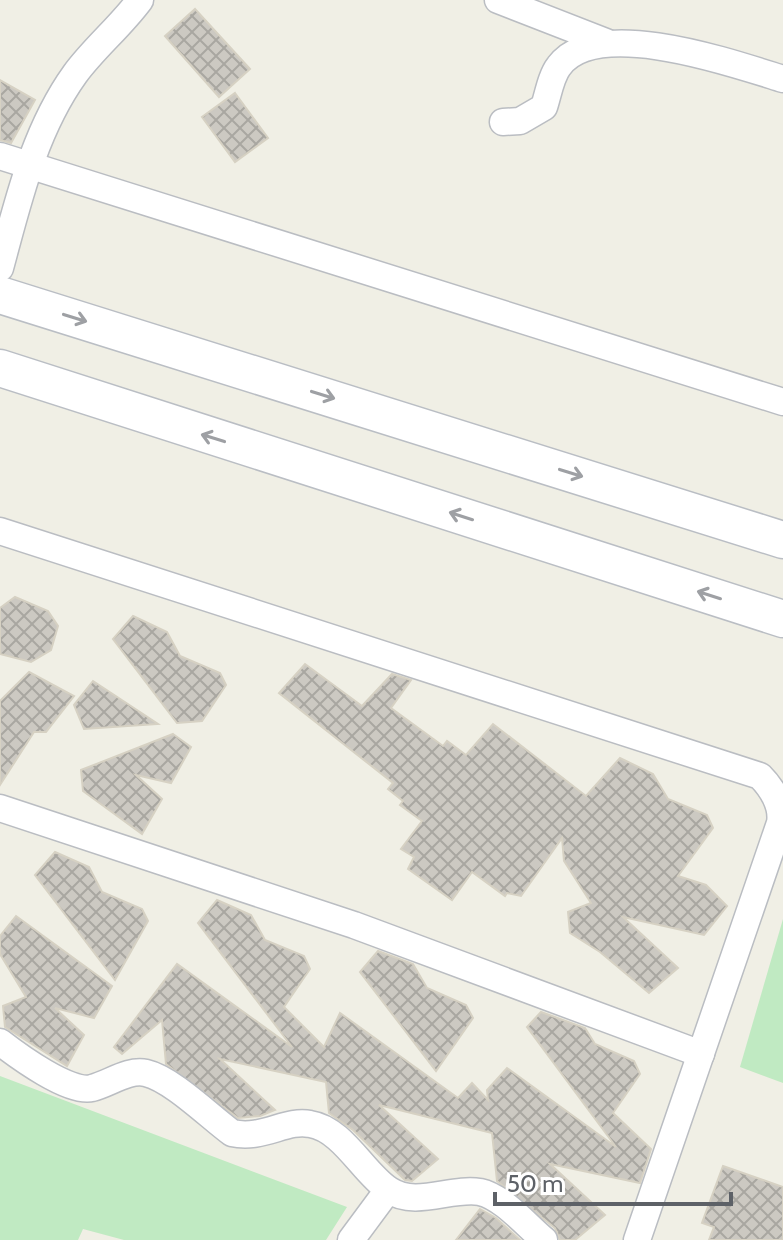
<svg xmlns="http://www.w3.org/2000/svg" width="783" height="1240" font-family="Cabin,sans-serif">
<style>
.green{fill:#c0eac2}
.building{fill:url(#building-cross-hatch);stroke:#d6d1c3;stroke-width:2}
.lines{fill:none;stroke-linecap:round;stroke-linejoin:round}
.minor-casing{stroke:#babdc2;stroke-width:29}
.secondary-casing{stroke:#babec4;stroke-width:39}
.minor{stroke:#fff;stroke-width:26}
.secondary{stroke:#fff;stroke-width:36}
.oneway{stroke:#9ea0a4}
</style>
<defs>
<pattern id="building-cross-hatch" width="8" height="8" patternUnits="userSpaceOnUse" patternTransform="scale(2)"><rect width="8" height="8" fill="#ccc9c2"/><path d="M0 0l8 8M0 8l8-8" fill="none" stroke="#a9a7a1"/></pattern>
</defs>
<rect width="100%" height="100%" fill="#f0efe5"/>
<g class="green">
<path d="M783,919v164l-43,-16z"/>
<path d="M0,1076l347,131 -21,33h-202l-41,-11 -5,11h-78z"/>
</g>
<g class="building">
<path d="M195,9l55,60 -31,28 -54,-61z"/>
<path d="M0,80l35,20 -24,43 -11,-3z"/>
<path d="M235,93l33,45 -33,24 -33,-45z"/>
<path d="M15,597l33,14 10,15 -7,24 -20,12 -31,-8v-46z"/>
<path d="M133,616l34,16 13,24 40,17 6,12 -24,36 -25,2 -64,-84z"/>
<path d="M305,664l57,42 30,-32 19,6 -20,28 52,38 4,-5 19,14 27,-31 93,72 34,-38 33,16 15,25 39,16 6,13 -35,48 28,9 21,21 -23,29 -81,-18 55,51 -29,25 -49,-41 -30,-19 -2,-21 23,-9 -27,-42 -2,-23 -41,58 -14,-3 -2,3 -33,-24 -20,28 -44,-31 6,-12 -13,-8 21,-28 -22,-16 3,-4 -15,-12 5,-6 -114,-90z"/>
<path d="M29,672l45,24 -28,36h-12l-34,53v-84z"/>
<path d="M93,681l65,43 -74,5 -10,-24z"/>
<path d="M173,734l18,13 -20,36 -35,-8 26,24 -20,35 -59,-43 -2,-21z"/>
<path d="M55,852l34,15 13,25 40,17 6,12 -33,59 -80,-105z"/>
<path d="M217,900l34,15 14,25 39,16 6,13 -26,38 40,40 16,-34 118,85 14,-15 16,17 -1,-10 20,-22 109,79 -89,-120 14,-15 44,16 10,16 39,17 6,13 -27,39 38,36 -11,34 -90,-19 55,51 -30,25h-15l-5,-12 -58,-47 -5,-48 -113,-28 59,54 -26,22 -7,-1 -52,-50 -24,-17 -3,-31 -106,-23 55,51 -15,6 -22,2 -72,-54 -4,-44 -40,34 -8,-7 63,-83 115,83 -94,-124z"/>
<path d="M16,916l96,70 -18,32 -39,-10 29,27 -17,31 -62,-39 -2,-21 23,-9 -26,-43v-18z"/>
<path d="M378,951l35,13 14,24 39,17 7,13 -37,53 -76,-99z"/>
<path d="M723,1166l60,21v53h-74l5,-13 -12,-4z"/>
<path d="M480,1209l16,9 24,22h-64z"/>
</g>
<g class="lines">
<g class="minor-casing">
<g id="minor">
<path d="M498,0l108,42"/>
<path d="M503,122l17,-1 24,-14c4,-12 7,-31 15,-41 37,-51 176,-2 224,13"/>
<path d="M0,156l783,246"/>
<path d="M0,268c18,-66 34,-137 75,-194 19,-26 45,-47 65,-74"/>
<path d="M0,531l760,245c12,12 23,30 20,47l-143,417"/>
<path d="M0,808l354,117 347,129"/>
<path d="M0,1042c18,14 70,52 92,46 17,-4 36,-19 54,-15 26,6 64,44 86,60 31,7 54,-14 78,-9 33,5 53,49 79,66 27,18 62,-3 91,2 23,5 46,33 64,48"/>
<path d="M351,1240l37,-50"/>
</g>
</g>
<g class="secondary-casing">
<g id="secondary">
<path d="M0,295l783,245"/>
<path d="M0,368l783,251"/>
</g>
</g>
<use href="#minor" class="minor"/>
<use href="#secondary" class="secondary"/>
</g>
<defs><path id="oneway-shaft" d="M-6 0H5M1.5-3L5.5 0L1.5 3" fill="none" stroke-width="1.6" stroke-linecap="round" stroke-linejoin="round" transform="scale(2)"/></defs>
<g class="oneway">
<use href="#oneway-shaft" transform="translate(75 318) rotate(17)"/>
<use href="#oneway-shaft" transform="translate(323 395) rotate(17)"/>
<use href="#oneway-shaft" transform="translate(213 438) rotate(-163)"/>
<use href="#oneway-shaft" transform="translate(571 473) rotate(17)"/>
<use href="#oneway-shaft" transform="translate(461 516) rotate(-162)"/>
<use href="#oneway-shaft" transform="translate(709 595) rotate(-162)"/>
</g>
<path d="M495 1192v12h236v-12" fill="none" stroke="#5d6167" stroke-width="4"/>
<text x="507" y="1192" font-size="24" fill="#5d6167" stroke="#ffffff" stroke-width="6" paint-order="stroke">50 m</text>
</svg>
